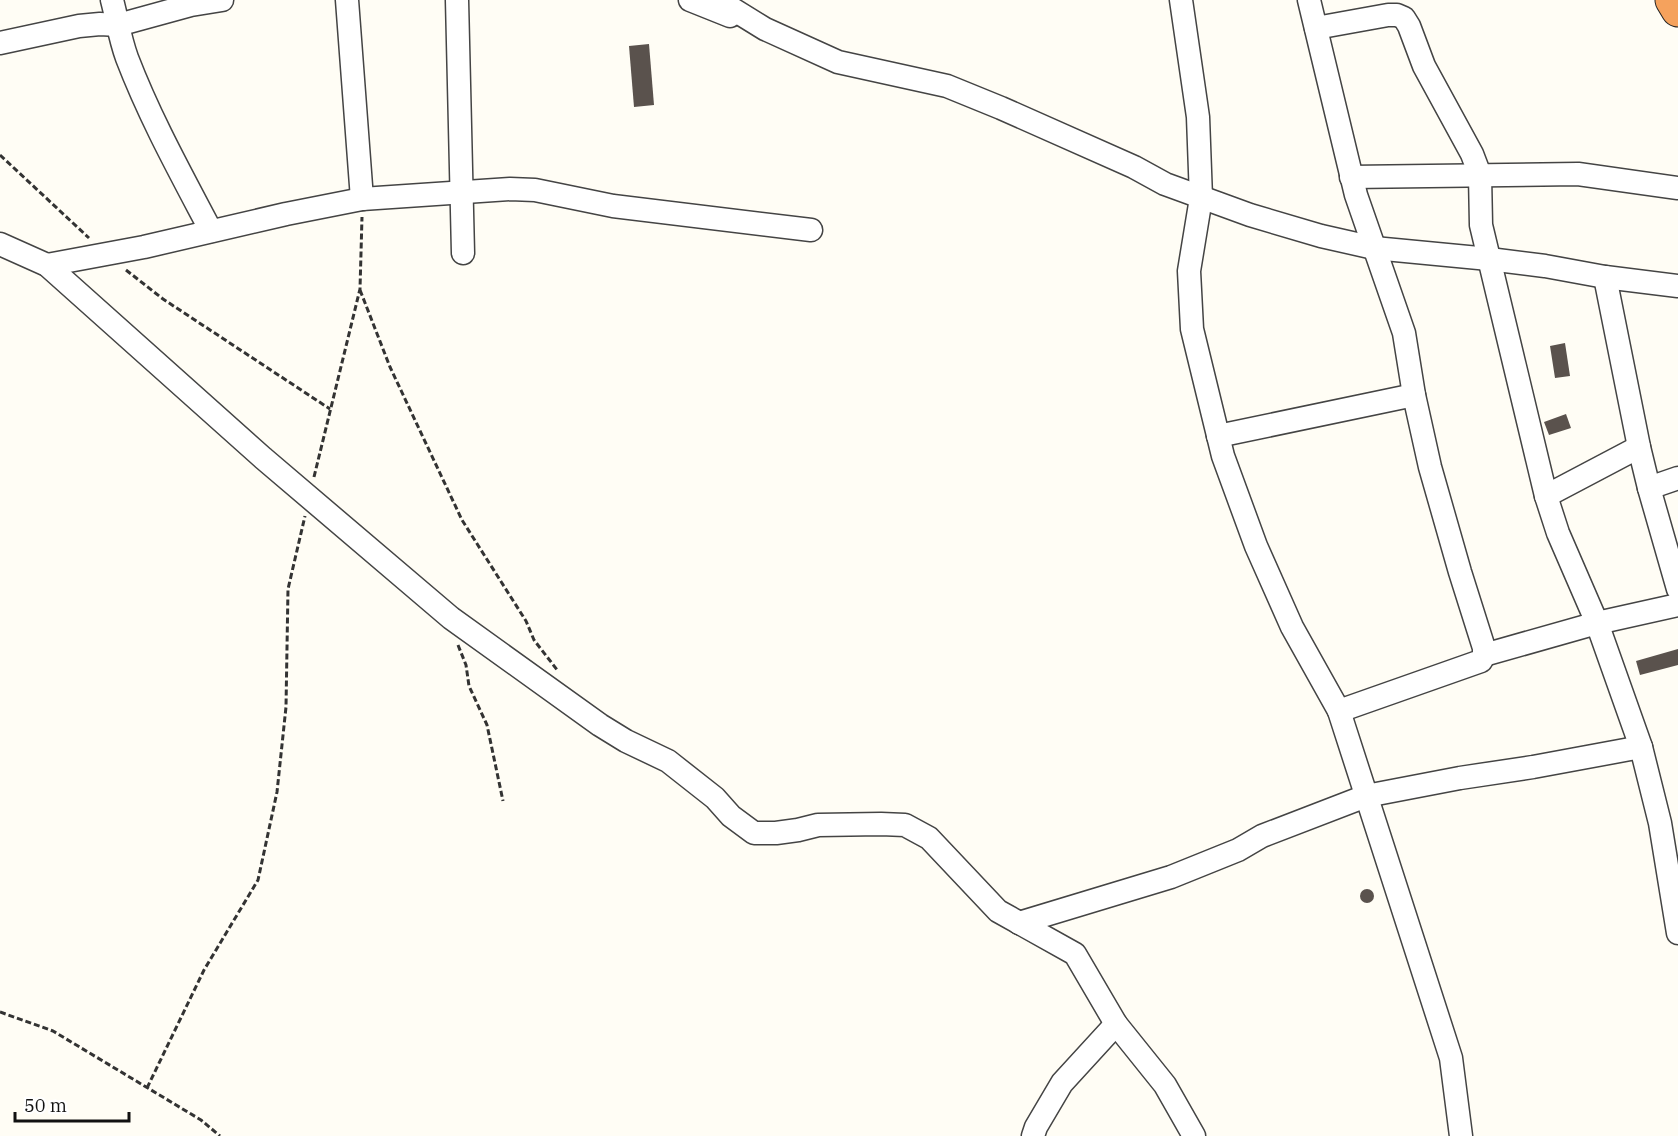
<svg xmlns="http://www.w3.org/2000/svg" width="1678" height="1136" font-family="'IBM Plex Serif',serif">
<style>
.building{fill:#5a524d}
.lines{fill:none;stroke-linecap:round;stroke-linejoin:round}
.minor-casing{stroke:#444;stroke-width:25}
.highway-casing{stroke:#222;stroke-width:35}
.path{stroke:#333;stroke-width:3;stroke-dasharray:6 3;stroke-linecap:butt}
.minor{stroke:#fff;stroke-width:22}
.highway{stroke:#f5a25d;stroke-width:33}
</style>
<rect width="100%" height="100%" fill="#fffdf5"/>
<g class="building">
<path d="M649,44l5,61 -20,2 -5,-61z"/>
<path d="M1565,343l5,33 -15,2 -5,-32z"/>
<path d="M1566,414l5,14 -22,7 -5,-13z"/>
<path d="M1678,649v16l-38,10 -4,-14z"/>
<circle cx="1367" cy="896" r="7"/>
</g>
<g class="lines">
<g class="minor-casing">
<g id="minor">
<path d="M112,0c5,19 8,39 15,58 23,60 54,116 84,173"/>
<path d="M347,0l15,199"/>
<path d="M457,0l6,253"/>
<path d="M690,0l40,16"/>
<path d="M718,0l47,29 73,33 109,24 54,22 133,59 31,17 85,31 71,21 53,12 115,11 56,7 60,11 73,9"/>
<path d="M1181,0l17,117 3,81 -12,73 3,58 31,127 33,90 36,81 47,84 142,-50 3,-6v-7l-24,-76 -30,-105 -16,-72 -10,-62 -48,-138 -47,-195"/>
<path d="M1316,28l72,-13h9l7,3 5,8 15,40 48,88 8,21 1,50 65,271 12,37 39,90 44,124 19,76 18,110"/>
<path d="M0,43l79,-17 21,-2 18,1 73,-20 31,-5"/>
<path d="M1351,177l227,-3 100,14"/>
<path d="M0,244l47,21 216,193 188,160 149,107 26,16 42,20 47,37 16,18 23,17h22l22,-3 20,-5 63,-1 24,1 24,13 69,73 77,43 41,70 49,61 29,51"/>
<path d="M47,265l97,-18 142,-33 76,-15 148,-10 25,1 78,16 198,24"/>
<path d="M1605,277l34,170 10,41 29,101"/>
<path d="M1218,436l196,-41"/>
<path d="M1649,488l29,-10"/>
<path d="M1546,496l93,-49"/>
<path d="M1484,655l113,-32 81,-18"/>
<path d="M1339,711l112,347 10,78"/>
<path d="M1019,923l152,-46 67,-27 24,-14 104,-40 94,-18 73,-11 108,-20"/>
<path d="M1033,1136l3,-9 26,-44 54,-59"/>
</g>
</g>
<g class="highway-casing">
<path id="highway" d="M1672,0l6,10"/>
</g>
<g class="path">
<path d="M0,155l89,83"/>
<path d="M126,270l37,29 167,110"/>
<path d="M360,290l30,77 72,153 64,101 8,19 24,31"/>
<path d="M314,477l46,-188 2,-72"/>
<path d="M458,645l8,20 3,21 18,39 16,76"/>
<path d="M0,1012l53,19 148,89 19,16"/>
<path d="M147,1088l57,-118 54,-90 19,-88 9,-85 2,-118 17,-73"/>
</g>
<use href="#minor" class="minor"/>
<use href="#highway" class="highway"/>
</g>
<path d="M15 1112v9h114v-9" fill="none" stroke="#111111" stroke-width="3"/>
<text x="24" y="1112" font-size="18" fill="#111111" stroke="#ffffff" stroke-width="4.5" paint-order="stroke">50 m</text>
</svg>
